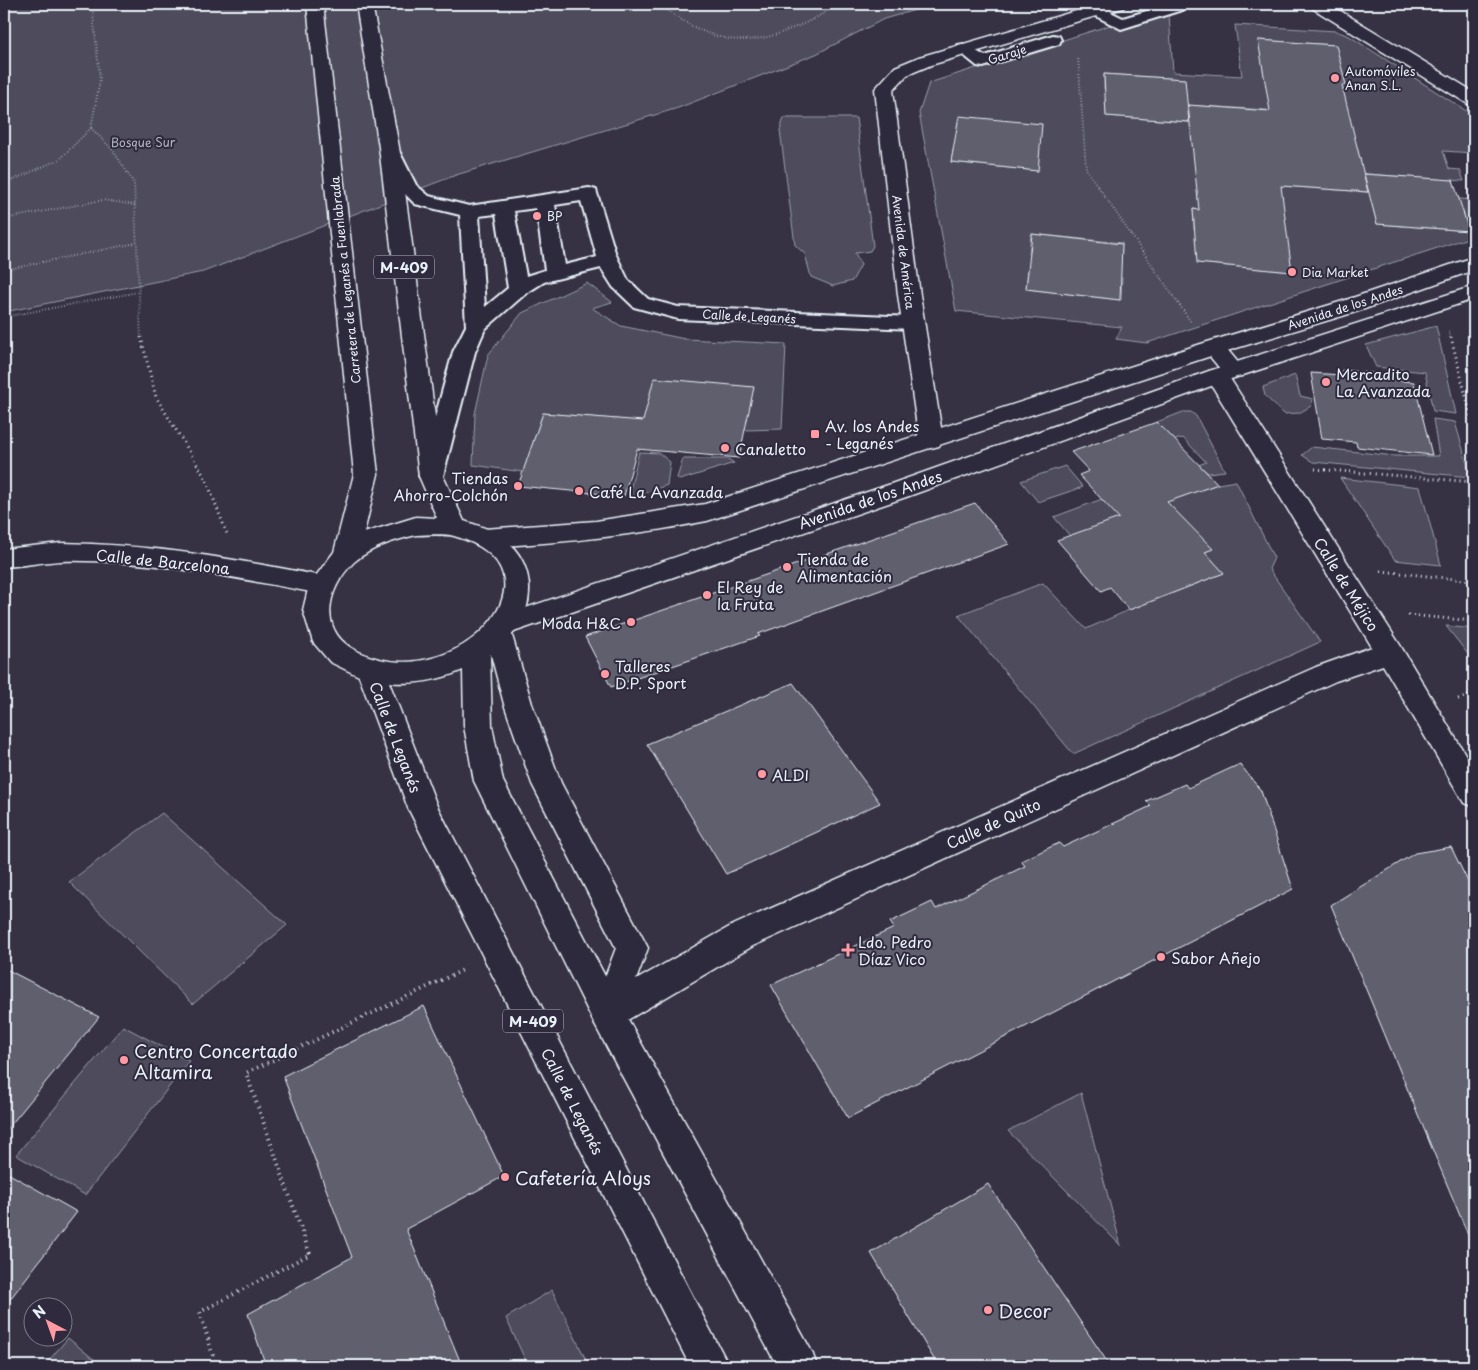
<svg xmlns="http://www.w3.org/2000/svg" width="1478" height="1370" font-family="'Playpen Sans',sans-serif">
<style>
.green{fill:#4d4b5c;stroke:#9a9eaa;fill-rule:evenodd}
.building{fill:#605e6e;stroke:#e8f1f8}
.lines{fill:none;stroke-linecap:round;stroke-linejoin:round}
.service-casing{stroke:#e8f1f8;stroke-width:4}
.minor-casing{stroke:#e8f1f8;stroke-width:3}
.secondary-casing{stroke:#e8f1f8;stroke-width:3}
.trunk-casing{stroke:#e8f1f8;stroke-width:3}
.path-far2{stroke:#e8f1f8;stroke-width:2;stroke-dasharray:0.5 2.5;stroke-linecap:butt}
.path-far1{stroke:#e8f1f8;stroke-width:3;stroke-dasharray:1 4;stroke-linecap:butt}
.path{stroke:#e8f1f8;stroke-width:4;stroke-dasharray:1 4.5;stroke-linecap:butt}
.service{fill:#2f2a3d;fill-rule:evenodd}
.minor{fill:#2f2a3d;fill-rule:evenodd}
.secondary{fill:#2f2a3d;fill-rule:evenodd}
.trunk{fill:#2f2a3d;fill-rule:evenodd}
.poi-dot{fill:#ff9aa2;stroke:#2f2a3d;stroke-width:2}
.labels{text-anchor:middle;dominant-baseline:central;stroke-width:4;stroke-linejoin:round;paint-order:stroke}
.far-street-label{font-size:12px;fill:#e8f1f8;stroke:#2f2a3d}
.far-poi-label{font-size:12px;fill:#e8f1f8;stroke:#2f2a3d;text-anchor:start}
.far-park-label{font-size:12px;fill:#b2b7c1;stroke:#2f2a3d}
.shield{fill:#2f2a3d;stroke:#b0b5c0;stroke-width:1}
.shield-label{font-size:14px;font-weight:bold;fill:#e8f1f8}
.poi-label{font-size:15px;fill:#e8f1f8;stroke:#2f2a3d;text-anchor:start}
.street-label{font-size:15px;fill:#e8f1f8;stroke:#2f2a3d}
.near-poi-label{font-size:18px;fill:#e8f1f8;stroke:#2f2a3d;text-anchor:start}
</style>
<rect width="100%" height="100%" fill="#363244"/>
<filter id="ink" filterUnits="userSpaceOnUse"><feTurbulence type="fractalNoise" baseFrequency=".02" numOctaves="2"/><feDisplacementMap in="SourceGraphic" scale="10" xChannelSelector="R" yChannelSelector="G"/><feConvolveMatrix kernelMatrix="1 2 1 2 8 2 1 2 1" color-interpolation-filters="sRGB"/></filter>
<g filter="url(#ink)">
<g class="green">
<path d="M4,4h932l-52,15 -68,35 -138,54 -222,67 -253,97 -199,40z"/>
<path d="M1176,4h21l-28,11 4,57 69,4 -7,-51 101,6 13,5 125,80v37l-31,-2 6,18 11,1 4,11 -110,-8 7,-11 -5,-18 -85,-17 -4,-17 -98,-6 15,-25 -80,-5v15l17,2 -16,8 1,17 94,7 -9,9 2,18 86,17 3,19 98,7 -8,11 5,20 92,7 -6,-20 -16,-13 27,2v36l-327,107 -31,-4 6,-12 -166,-16 -37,-198 10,-30zM1258,40l77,5 11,40 -81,-5 -3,-16 17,1zM959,116l79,55 -87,-9 3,-18 10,1 -8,-12zM1193,209l91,9 -15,30 20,2 3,22 -94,-9 -2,-21 19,-10 -21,-2zM1031,234l91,9 -1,21 -19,-2 -1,14 21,2 -1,22 -95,-11 2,-21 19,2 2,-13 -20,-3z"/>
<path d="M784,118h72l17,128 -3,5 -15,2 6,12 -9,16 -19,5 -22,-9 -6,-23 -10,-9 -15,-115z"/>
<path d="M587,283l25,19 -20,6 29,18 64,13 101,5 -4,85 -37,1 -202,-17 -20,59 -50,-7 2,-51 13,-59 34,-42z"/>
<path d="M1436,326l20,88 -23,-3 -8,-39 -49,-5 -10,-22z"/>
<path d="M1295,375l5,21 13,3 -2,7 -12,7 -15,1 -19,-18 -2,-9z"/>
<path d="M1183,412h8l5,4 29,55 -17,2 -9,-8 7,-3 -23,-24 -8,2 -18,-18z"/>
<path d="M1433,419l22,3 16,55 -158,-15 -11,-7 10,-8 83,9h44z"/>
<path d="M639,452l20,1 11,9 -3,23 -30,11 -8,-1z"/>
<path d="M683,459h45l6,4 -54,17 -3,-2z"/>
<path d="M1065,466l18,21 -45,15 -17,-21z"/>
<path d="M1340,478l80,9 21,78 -46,-5z"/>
<path d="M1236,481l38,77 -5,11 51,73 -247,112 -115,-139 85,-32 43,46 43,-19 95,-37 -19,-21 7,-3 -53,-45 59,-20z"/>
<path d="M1110,496l38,41 -78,-1 -16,-19z"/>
<path d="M1446,626l28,3v33z"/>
<path d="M162,813l125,112 -94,79 -124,-122z"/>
<path d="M123,1026l66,35 -104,134 -69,-40z"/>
<path d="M1081,1093l40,153 -113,-115z"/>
<path d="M552,1290l37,76h-61l-22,-48z"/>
<path d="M68,1338l34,28h-58z"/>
</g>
<g class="building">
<path d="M1258,40l78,5 10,40h-4l26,107 -87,-6 11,86 -95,-9 -4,-54 6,1 -11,-105 82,6z"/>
<path d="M1104,74l81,5 4,43 -83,-6z"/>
<path d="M959,116l83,8 -4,47 -87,-9z"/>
<path d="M1364,174l89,6 16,51 -92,-7z"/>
<path d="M1032,234l90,10 -2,56 -94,-11z"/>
<path d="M1342,370l40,4 1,5 31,3 18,73 -75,-8 -1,-5 -34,-3 -11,-66 31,2z"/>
<path d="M654,378l100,9 -15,71 -102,-9 -13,47 -106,-10 25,-73 100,8z"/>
<path d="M1157,422l61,62 -51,18 46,47 -8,3 19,21 -95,37 -19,-23 -9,4 -44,-51 62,-22 -40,-43 10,-4 -18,-19z"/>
<path d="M975,503l34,41 -251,90 2,2 -149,51 -26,-50z"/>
<path d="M793,683l87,120 -154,71 -79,-130z"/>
<path d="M1240,764l21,27 32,98 -445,229 -77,-133 123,-57 -4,-6 42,-20 4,7 89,-43 -4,-5 38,-18 4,4 88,-41 -5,-5 39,-17 3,4z"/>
<path d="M1451,847l23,47 -1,353 -142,-342 84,-52z"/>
<path d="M4,968l95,49 -95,116z"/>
<path d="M424,1006l80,170 -98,53 56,137h-196l-18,-52 104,-57 -69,-181z"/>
<path d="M4,1171l73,41 -73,95z"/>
<path d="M988,1184l122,182h-172l-67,-113z"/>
</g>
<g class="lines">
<g class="service-casing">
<g id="service">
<path d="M1170,4h12l2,3 -2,3 -61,19 -31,-16 -2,-3 8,-5 27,13z"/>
<path d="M1053,35l6,1 2,4 -2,4 -76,23 -6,-1 -21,-17 2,-4 6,-1 21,12z"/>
<path d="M389,142l6,1 21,42 13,11 40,10 120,-18 7,2 20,65 12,25 20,19 30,8 235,10 7,1 3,5 -3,5 -7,1 -235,-10 -44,-12 -21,-20 -12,-19 -57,14 -19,12 -40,35 -10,23 -32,124 -4,6 -8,2 -8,-2 -4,-6 34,-124 13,-26 -6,-111 -45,-11 -16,-16 -19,-41 3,-4zM581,201l16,56 -32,8 -10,-60zM536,208l9,62 -19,6 -12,-65zM496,214l12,74 -23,19 -6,-91z"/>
</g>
</g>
<g class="minor-casing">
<g id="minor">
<path d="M1100,4h25l-2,4 -192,57 -24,10 -14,15 27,205 23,145 -4,6 -8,2 -8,-2 -4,-6 -21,-145 -23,-206 20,-22 24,-10z"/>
<path d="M1310,4h19l145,88v13l-6,-1 -156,-96z"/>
<path d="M1214,341l8,2 23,28 -3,5 -13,1 171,268 74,124v37l-10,-3 -81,-138 -47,16 -583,265 -134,79 -12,4 -12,-4 -4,-11 25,-66 -84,-164 -28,-80 -19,-72 4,-7 9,-3 9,3 4,7 21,72 29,79 87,165 -12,32 95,-54 585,-259 56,-20 -166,-271 3,-5 12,-1 -18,-22 3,-5z"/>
<path d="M61,543c88,1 174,16 261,33l9,2 4,7 -4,7 -9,2c-86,-16 -174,-35 -261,-33 -19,1 -38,5 -57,6v-18z"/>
</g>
</g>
<g class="secondary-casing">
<g id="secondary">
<path d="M1474,257v13l-115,41 -142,43 -510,167c-74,15 -148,22 -223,26l-9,-3 -4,-6 4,-6 9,-3 112,-8 109,-17 496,-160 142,-43z"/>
<path d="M1474,286v13l-249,82 -316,115 -404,139 -9,-3 -4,-7 4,-7 395,-134 318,-113z"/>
</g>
</g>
<g class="trunk-casing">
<path id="trunk" d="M307,4h16l55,470 -14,59 52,-16 21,1 -18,-42 -40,-329 -23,-143h16l27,143 44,329 21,45c9,3 20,6 29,11 38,20 47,64 22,99 -7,9 -17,17 -25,24l2,71 11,55 116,222 193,349 5,14h-40l-182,-341 -121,-244 -10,-55 -1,-56c-22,10 -50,15 -74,12l48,124 292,560h-39l-282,-558 -49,-132 -29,-14 -17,-20 -10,-32 6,-25 25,-33 20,-78zM416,535c12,0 26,-2 38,1 118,33 5,162 -95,116 -42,-19 -33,-63 -5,-90 17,-15 41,-22 62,-27z"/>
</g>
<g class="path-far2">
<path d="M659,4c45,34 80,48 134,24 16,-6 31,-14 44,-24"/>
<path d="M1078,56l8,113 105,153"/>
<path d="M91,128l21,21 22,34 7,156"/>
<path d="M4,184l56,-25 31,-31 9,-48 -8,-76"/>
<path d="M4,219l99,-19 32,5"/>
<path d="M4,270l132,-27"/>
<path d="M4,317l134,-25"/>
<path d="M1449,331l2,8"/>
</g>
<g class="path-far1">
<path d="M141,337l15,60 50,82 21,55"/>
<path d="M1451,337l23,91"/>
<path d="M1315,469l159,13"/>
<path d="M1381,571l93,10"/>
<path d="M1408,615l66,6"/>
<path d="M1458,699l16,-5"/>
</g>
<path class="path" d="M216,1366l-16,-54 110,-58 -64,-181 217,-103"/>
<use href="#service" class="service"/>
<use href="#minor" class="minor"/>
<use href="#secondary" class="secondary"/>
<use href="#trunk" class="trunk"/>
</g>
</g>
<g class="poi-dot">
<circle cx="1335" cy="78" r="5"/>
<circle cx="537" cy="216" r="5"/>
<circle cx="1292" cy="272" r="5"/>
<circle cx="1326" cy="382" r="5"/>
<rect x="810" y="429" width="10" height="10" rx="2.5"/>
<circle cx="725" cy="448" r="5"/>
<circle cx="518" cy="486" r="5"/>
<circle cx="579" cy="491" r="5"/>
<circle cx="787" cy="567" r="5"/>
<circle cx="707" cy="595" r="5"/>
<circle cx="631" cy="622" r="5"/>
<circle cx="605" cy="674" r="5"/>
<circle cx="762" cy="774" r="5"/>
<path d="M845.5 942.5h5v5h5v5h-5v5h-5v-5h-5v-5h5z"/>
<circle cx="1161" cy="957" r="5"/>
<circle cx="124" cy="1060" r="5"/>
<circle cx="505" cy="1177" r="5"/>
<circle cx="988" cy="1310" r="5"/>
</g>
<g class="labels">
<g class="far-street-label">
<text transform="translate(1007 54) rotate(-17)">Garaje</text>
<text transform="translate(904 252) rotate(83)">Avenida de América</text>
<text transform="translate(345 280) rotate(-96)">Carretera de Leganés a Fuenlabrada</text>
<text transform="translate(1345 307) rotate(-18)">Avenida de los Andes</text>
<text transform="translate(749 316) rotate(3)">Calle de Leganés</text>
</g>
<g class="far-poi-label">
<text x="1345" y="71">Automóviles<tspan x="1345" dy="14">Anan S.L.</tspan></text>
<text x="547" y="216">BP</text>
<text x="1302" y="272">Dia Market</text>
</g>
<g class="far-park-label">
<text x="143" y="142">Bosque Sur</text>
</g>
<g class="shield">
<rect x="374" y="255.5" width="60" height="23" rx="4"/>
<rect x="503" y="1009.5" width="60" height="23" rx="4"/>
</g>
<g class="shield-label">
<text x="404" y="267">M-409</text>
<text x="533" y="1021">M-409</text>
</g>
<g class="poi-label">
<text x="1336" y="373">Mercadito<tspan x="1336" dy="17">La Avanzada</tspan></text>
<text x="825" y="425">Av. los Andes<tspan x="825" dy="17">- Leganés</tspan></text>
<text x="735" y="448">Canaletto</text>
<text x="508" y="477" text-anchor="end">Tiendas<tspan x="508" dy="17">Ahorro-Colchón</tspan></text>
<text x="589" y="491">Café La Avanzada</text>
<text x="797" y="558">Tienda de<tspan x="797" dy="17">Alimentación</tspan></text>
<text x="717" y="586">El Rey de<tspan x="717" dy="17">la Fruta</tspan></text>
<text x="621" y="622" text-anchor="end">Moda H&amp;C</text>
<text x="615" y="665">Talleres<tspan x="615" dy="17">D.P. Sport</tspan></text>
<text x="772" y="774">ALDI</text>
<text x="858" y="941">Ldo. Pedro<tspan x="858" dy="17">Díaz Vico</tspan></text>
<text x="1171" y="957">Sabor Añejo</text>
</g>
<g class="street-label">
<text transform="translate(870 499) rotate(-19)">Avenida de los Andes</text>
<text transform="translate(163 561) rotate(6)">Calle de Barcelona</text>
<text transform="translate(1347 584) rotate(58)">Calle de Méjico</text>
<text transform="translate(396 737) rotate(69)">Calle de Leganés</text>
<text transform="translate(993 823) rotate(-24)">Calle de Quito</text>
<text transform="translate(573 1101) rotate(63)">Calle de Leganés</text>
</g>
<g class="near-poi-label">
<text x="134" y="1050">Centro Concertado<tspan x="134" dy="21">Altamira</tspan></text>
<text x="515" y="1177">Cafetería Aloys</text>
<text x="998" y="1310">Decor</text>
</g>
</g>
<rect width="1478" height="1370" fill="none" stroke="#2f2a3d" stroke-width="20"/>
<rect x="10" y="10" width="1458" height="1350" fill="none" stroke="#e8f1f8" stroke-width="2" filter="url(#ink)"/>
<g transform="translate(48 1322) rotate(319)"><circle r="24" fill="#2f2a3d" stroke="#797a88"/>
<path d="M0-4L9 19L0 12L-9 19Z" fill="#ff9aa2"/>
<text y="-8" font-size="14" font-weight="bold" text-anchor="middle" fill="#e8f1f8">N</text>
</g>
</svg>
